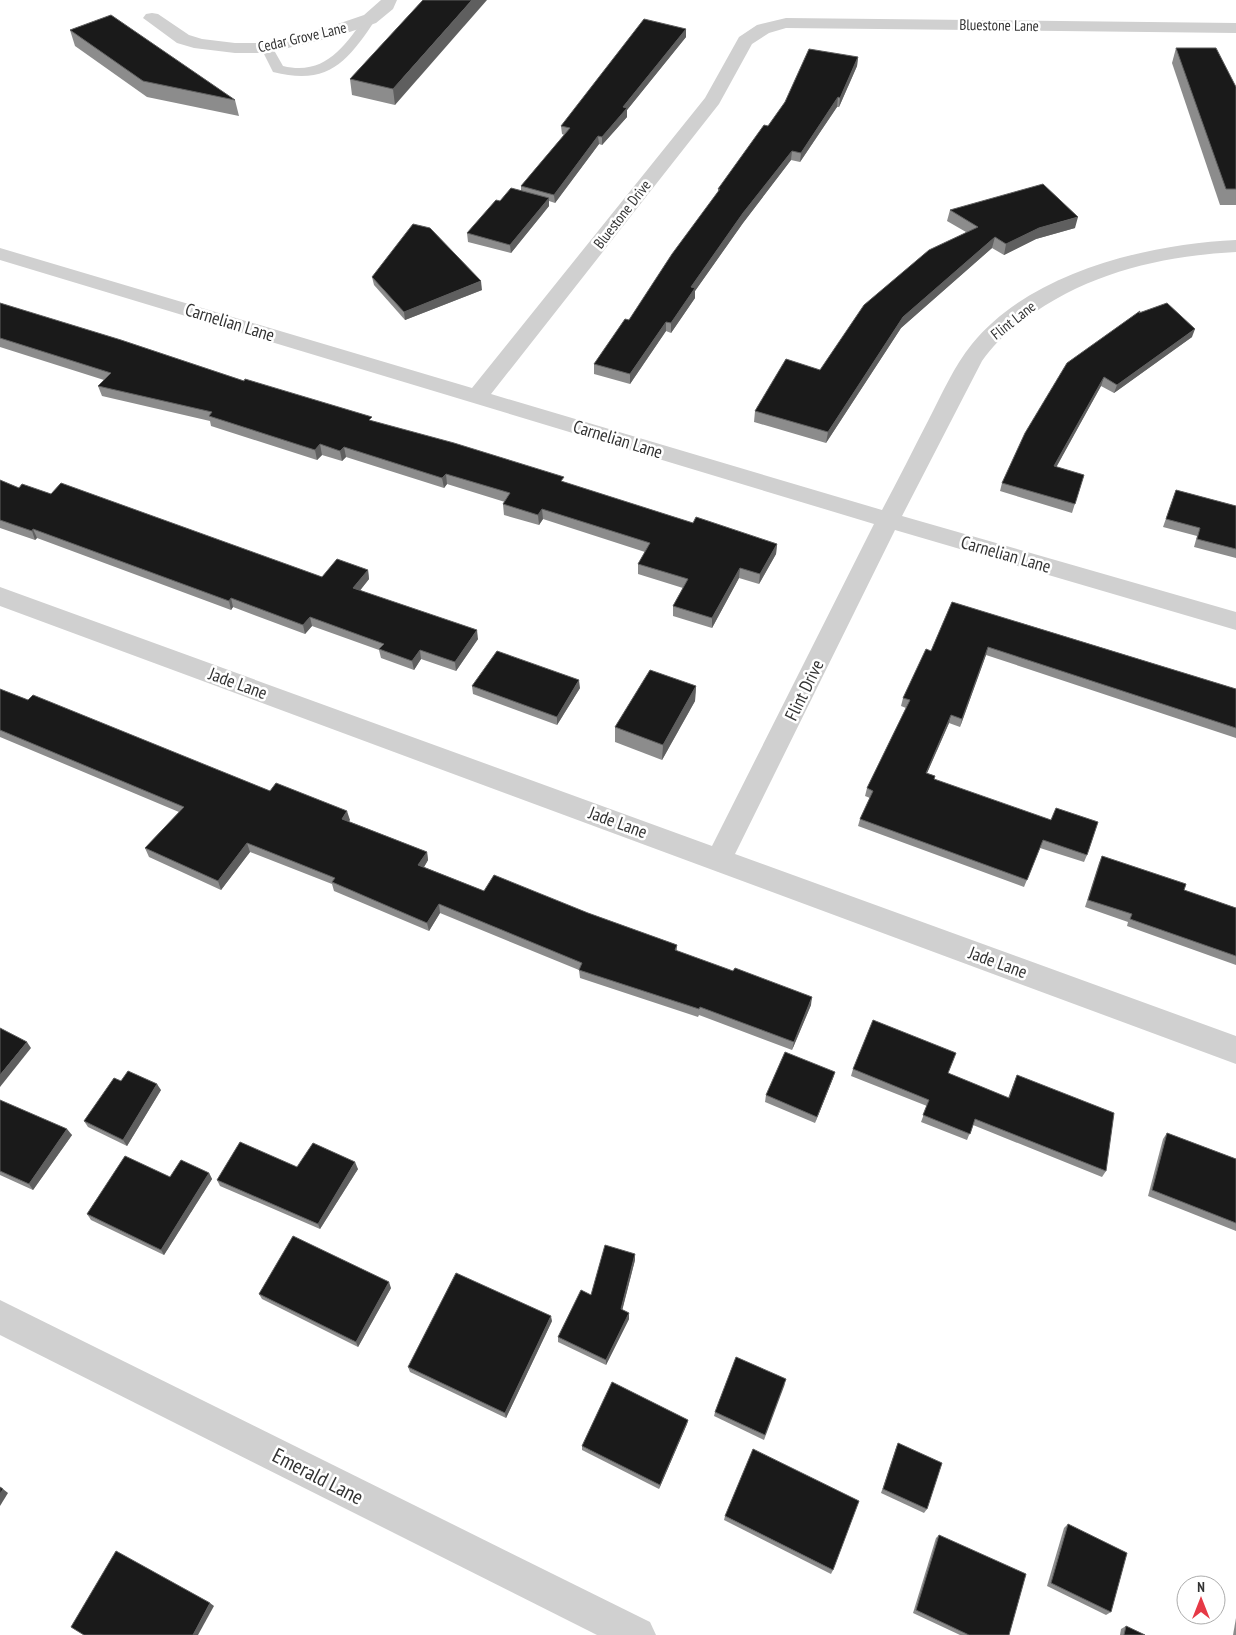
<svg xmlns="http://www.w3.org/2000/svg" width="1236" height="1635" font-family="'PT Sans Narrow',sans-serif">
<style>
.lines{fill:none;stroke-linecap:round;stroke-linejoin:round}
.lane{fill:#d0d0d0;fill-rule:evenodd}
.street{fill:#d0d0d0;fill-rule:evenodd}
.wall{fill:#8c8c8c}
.shaded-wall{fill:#5f5f5f}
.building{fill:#1a1a1a;stroke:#5f5f5f}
.labels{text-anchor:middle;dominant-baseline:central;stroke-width:5;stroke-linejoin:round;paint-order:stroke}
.far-street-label{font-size:15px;fill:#333;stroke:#fff}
.street-label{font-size:18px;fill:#333;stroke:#fff}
.near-street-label{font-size:21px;fill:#333;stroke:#fff}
</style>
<rect width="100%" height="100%" fill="#fff"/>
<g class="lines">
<path class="lane" d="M370,15l6,4c-29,43 -47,67 -103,53l-12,-24 6,-4 4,1 12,21c42,10 61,-19 83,-50z"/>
<g class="street">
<path d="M381,0h16l-4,9 -17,14 -38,13 -71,17h-32l-41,-5 -17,-5 -34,-25 3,-4 6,-1 6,1 31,21 13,4 33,4h32l59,-15 38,-13z"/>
<path d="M786,18l450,5v10l-450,-5 -17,5 -17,11 -33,60 -228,290 391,116c16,-30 31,-60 47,-91 13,-25 25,-53 43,-75 58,-72 176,-100 264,-104v12c-72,4 -140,19 -201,60 -20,13 -39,29 -53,49l-80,155 334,96v18l-341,-100 -160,324 501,182v28l-1236,-458v-19l712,259 162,-322 -874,-264v-12l472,140 233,-290 34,-61 18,-12z"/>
<path d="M0,1300l650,322 6,13h-59l-597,-300z"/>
</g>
</g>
<g class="wall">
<path d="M423,0l-28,105 -43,-10 -2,-16z"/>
<path d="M686,29v8l-59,73v7l-25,28 -3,-1 -44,59 -6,-2v5l-38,47 -43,-11 -1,-9 33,-32 21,-10v-5l43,-51 -2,-1 -1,-8z"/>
<path d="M70,30l165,70 4,16 -92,-19 -72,-51z"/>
<path d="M1176,48l60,39v118h-16l-48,-142z"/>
<path d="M858,57l-1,9 -18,41h-2l-37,55 -9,-2 -48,63 -48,68v7l-24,35 -5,-2 -36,53 -36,-10v-10l35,-44 89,-128v-3l50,-63z"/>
<path d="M950,210l125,18 -39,11 -32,16 -12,-7 -91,80 -75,115 -72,-21 1,-11 65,-41 146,-138 -19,-11z"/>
<path d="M372,277l110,13 -77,30 -31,-35z"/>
<path d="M0,303l244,78 449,142 84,21 -1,10 -17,30 -20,-6 -27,50 -39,-12v-10l10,-18 -45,-14v-10l7,-12 -102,-33 -4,6 -35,-10 -1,-11 2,-2 -58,-18 -3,4 -98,-31 -4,4 -20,-6 -5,5 -106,-34 -1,-5 -108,-25 -4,-10 6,-6 -104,-33z"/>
<path d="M1139,313l53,24 -78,56 -13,-7 -45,81 28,8 -12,38 -72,-22 2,-8z"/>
<path d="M0,480l19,8 303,89 46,-7 1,9 -9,11 118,49 -22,32 -35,-12 -7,11 -33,-12 -2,-8 -67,-24 -7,8 -72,-27 -2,3 -194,-72 -2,2 -35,-12z"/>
<path d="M1176,490l60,16v52l-42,-11 3,-11 -34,-9z"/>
<path d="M952,602l284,87v49l-250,-83 -26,72 -11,-4 -22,50 8,3 -1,4 153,75 -3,7 -44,-14 -16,39 -166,-61 2,-7 10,-21 -5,-2 2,-8 39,-80 -5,-2 2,-8 28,-47z"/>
<path d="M472,686l108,2 -23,37 -84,-31z"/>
<path d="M696,686l-1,15 -33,59 -47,-18v-15z"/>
<path d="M0,689l28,11 242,91 80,29 -2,1 79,31 1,8 -4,7 60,24 104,22 89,32v6l134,54 -19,45 -93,-35 -1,2 -118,-39 -1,-8 -139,-57 -11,18 -95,-40 -2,-7 -82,-32 -29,38 -72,-33 -4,-9 34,-36 -179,-75z"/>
<path d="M1102,856l82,34 52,18v57l-109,-39 1,-4 -43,-15 14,-44z"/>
<path d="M853,1069l95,4 60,25 9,-23 89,96 -4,6 -129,-52 -6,15 -46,-18 6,-16 -76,-30z"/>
<path d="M835,1072l-2,6 -18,45 -50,-21 1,-7z"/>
<path d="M121,1081l40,9 -34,56 -39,-19 -4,-6z"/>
<path d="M0,1100l72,35 -39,55 -33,-15z"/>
<path d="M1167,1133l69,26v72l-88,-35 15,-57z"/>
<path d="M297,1167l61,2 -38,60 -100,-43 -3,-6z"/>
<path d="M209,1173l3,6 -48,76 -73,-35 -4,-6 83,-37z"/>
<path d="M635,1254v6l-13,50 7,9 -23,46 -48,-23v-5l33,-42z"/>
<path d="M391,1288l-33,59 -96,-48 -3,-5z"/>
<path d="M552,1321l-46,97 -96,-46 -2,-5z"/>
<path d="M785,1384l-21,56 -50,-24 1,-4z"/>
<path d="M688,1420l-1,4 -28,65 -77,-39v-4z"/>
<path d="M898,1443l29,66 -3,4 -43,-20 15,-45z"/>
<path d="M725,1516l108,54 -2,4 -107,-54z"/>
<path d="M1068,1524l43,88 -5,3 -59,-29 17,-58z"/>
<path d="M939,1535l70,100h-49l-47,-22 23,-75z"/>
<path d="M1236,1618v17h-3z"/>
<path d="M1126,1626l19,9h-25l1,-6z"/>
</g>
<g class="shaded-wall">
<path d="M472,0h15l-92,105 -2,-16z"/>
<path d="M686,29v8l-59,73v7l-25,28v-8l21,-30z"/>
<path d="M858,57l-1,9 -18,41 1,-9z"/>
<path d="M838,97l-1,10 -37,55 1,-9z"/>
<path d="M598,136l1,8 -44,59 -1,-8z"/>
<path d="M792,151l-1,9 -48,63 -48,68v7l-24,35v-10l20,-36 52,-74z"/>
<path d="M549,198v8l-38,47 -1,-8z"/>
<path d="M1078,217l-3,11 -39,11 -32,16 2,-11 33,-16z"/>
<path d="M995,237l-3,11 -91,80 -75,115 2,-11 75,-115z"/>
<path d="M481,281l1,9 -77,30 -1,-8z"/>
<path d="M666,322v9l-36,53v-10z"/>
<path d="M1195,329l-3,8 -78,56 3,-8z"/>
<path d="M1104,377l-3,9 -49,89 2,-9z"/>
<path d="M320,444l2,11 -5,5 -2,-10z"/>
<path d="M344,447l2,10 -4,4 -2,-10z"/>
<path d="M446,474l1,10 -3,4 -2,-10z"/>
<path d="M542,509l1,10 -4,6 -1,-10z"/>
<path d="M33,529l4,9 -2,2 -3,-9z"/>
<path d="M777,544l-1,10 -17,30 1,-10z"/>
<path d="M740,568l-1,10 -27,50v-10z"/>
<path d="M368,570l1,9 -14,18 -2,-9z"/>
<path d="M231,598l2,9 -2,3 -2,-9z"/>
<path d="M310,617l2,9 -7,8 -2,-9z"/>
<path d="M477,630l1,9 -22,32 -1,-9z"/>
<path d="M988,647l-2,8 -26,72 2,-8z"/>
<path d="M420,650l1,9 -7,11 -2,-9z"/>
<path d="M579,680l1,8 -23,37v-8z"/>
<path d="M696,686l-1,15 -33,59 1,-15z"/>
<path d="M951,715l-2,8 -25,57 2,-7z"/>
<path d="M347,811l3,9 -6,8 -2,-9z"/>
<path d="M247,843l3,9 -29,38 -3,-9z"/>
<path d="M427,852l1,8 -8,14 -2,-9z"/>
<path d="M439,904l1,9 -11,18 -2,-8z"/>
<path d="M812,997l-1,8 -19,45 2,-8z"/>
<path d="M27,1042l4,6 -31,39v-12z"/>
<path d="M835,1072l-2,6 -18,45 2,-6z"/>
<path d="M157,1084l4,6 -34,56 -4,-6z"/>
<path d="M67,1129l5,6 -39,55 -4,-6z"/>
<path d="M355,1162l3,7 -38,60 -2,-5z"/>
<path d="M209,1173l3,6 -48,76 -3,-5z"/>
<path d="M635,1254v6l-14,55v-6z"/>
<path d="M389,1282l2,6 -33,59 -2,-5z"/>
<path d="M629,1313v6l-23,46v-5z"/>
<path d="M551,1316l1,5 -46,97 -1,-5z"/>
<path d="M688,1420l-1,4 -28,65 1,-4z"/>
<path d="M3,1489l5,4 -8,13v-12z"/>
<path d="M210,1603l4,3 -16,29h-5z"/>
</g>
<g class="building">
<path d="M423,0h49l-79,89 -43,-10z"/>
<path d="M111,15l124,85 -92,-19 -73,-51z"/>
<path d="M644,19l42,10 -63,78 4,1 -25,29 -4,-1 -44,59 -33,-9 49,-58 -9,-2z"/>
<path d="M1176,48h40l20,39v102h-10z"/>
<path d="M809,49l49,8 -18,41 -2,-1 -37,56 -9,-2 -49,62 -52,74 4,1 -24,35 -5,-1 -36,52 -36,-10 31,-45 4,1 43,-66 48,-65h-2l46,-64 4,1 17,-24z"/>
<path d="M1043,184l35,33 -39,11 -33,16 -11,-7 -92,80 -75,115 -73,-21 31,-52 34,11 44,-65 65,-55 49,-23 -28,-17z"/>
<path d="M511,188l38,10 -39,47 -43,-12 29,-33 4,1z"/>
<path d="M413,224l17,4 51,53 -77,31 -32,-35z"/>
<path d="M0,303l121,37 123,41 1,-2 127,38 -3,3 85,23 110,34 -3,4 132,42 3,-6 81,27 -17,30 -20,-6 -28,50 -39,-12 15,-27 -50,-15 12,-21 -108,-34 -4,6 -35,-11 7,-11 -64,-19 -4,4 -98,-31 -4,4 -20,-7 -5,6 -106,-34 3,-4 -114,-26 13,-13 -111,-35z"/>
<path d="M1167,303l28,26 -78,56 -13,-8 -50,89 30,9 -9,29 -73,-21 23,-50 42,-70 73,-52 -1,2z"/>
<path d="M0,480l19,8 3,-4 29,10 10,-11 261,94 15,-18 31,11 -15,18 124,42 -22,32 -35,-12 -8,11 -33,-12 5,-5 -74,-27 -7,8 -72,-27 -2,3 -196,-72 -1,2 -32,-11z"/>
<path d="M1176,490l60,16v43l-39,-10 3,-11 -34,-9z"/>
<path d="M952,602l284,87v39l-248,-81 -26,72 -11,-4 -25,58 9,3 -1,3 117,41 5,-12 42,14 -11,33 -44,-15 -16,40 -167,-61 13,-28 -6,-3 43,-88 -7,-2 23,-49 5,2z"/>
<path d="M497,651l82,29 -22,37 -85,-31z"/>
<path d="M650,670l46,16 -33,59 -48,-18z"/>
<path d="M0,689l28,11 5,-5 237,96 6,-8 71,28 -5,8 85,33 -9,13 66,26 10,-16 94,38 89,32 -2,5 58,21 2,-3 77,29 -18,45 -94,-35 -1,2 -120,-39 3,-7 -143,-59 -12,19 -95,-41 3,-4 -88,-35 -29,38 -73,-33 39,-41 -184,-77z"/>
<path d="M1102,856l84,28 -2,6 52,18v48l-106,-37 2,-5 -44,-14z"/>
<path d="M873,1020l83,33 -8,20 61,25 8,-23 97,38 -8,58 -131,-52 -5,15 -47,-19 6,-15 -76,-31z"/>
<path d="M0,1028l27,14 -27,33z"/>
<path d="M785,1052l50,20 -18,45 -51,-22z"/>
<path d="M128,1071l29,13 -34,56 -39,-19 30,-43 7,3z"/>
<path d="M0,1100l67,29 -38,55 -29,-13z"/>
<path d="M1167,1133l69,26v64l-84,-33z"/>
<path d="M240,1142l57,25 16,-24 42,19 -37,62 -101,-44z"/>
<path d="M125,1156l45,21 11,-17 28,13 -48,77 -74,-36z"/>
<path d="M293,1236l96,46 -33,60 -97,-48z"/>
<path d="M605,1245l30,9 -14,55 8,4 -23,47 -48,-23 23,-47 10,5z"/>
<path d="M456,1273l95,43 -46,97 -97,-46z"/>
<path d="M736,1357l50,22 -21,56 -50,-23z"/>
<path d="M612,1382l76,38 -28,65 -78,-39z"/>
<path d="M898,1443l44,20 -15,46 -44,-20z"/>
<path d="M753,1449l106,52 -26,69 -108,-54z"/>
<path d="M0,1487l3,2 -3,5z"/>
<path d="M1068,1524l59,29 -16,59 -60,-29z"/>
<path d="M939,1535l87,39 -17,61h-40l-53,-25z"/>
<path d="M116,1551l94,52 -17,32h-109l-13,-8z"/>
<path d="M1126,1626l19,9h-21z"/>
</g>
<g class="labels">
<g class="far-street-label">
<text transform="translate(999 25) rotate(1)">Bluestone Lane</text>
<text transform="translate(302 37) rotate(-13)">Cedar Grove Lane</text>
<text transform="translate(622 214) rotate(-52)">Bluestone Drive</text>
<text transform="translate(1013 320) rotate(-38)">Flint Lane</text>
</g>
<g class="street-label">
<text transform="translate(230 322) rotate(17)">Carnelian Lane</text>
<text transform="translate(618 439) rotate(17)">Carnelian Lane</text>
<text transform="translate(1006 554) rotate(16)">Carnelian Lane</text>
<text transform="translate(238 683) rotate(20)">Jade Lane</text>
<text transform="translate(804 690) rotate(-64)">Flint Drive</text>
<text transform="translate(618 822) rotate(20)">Jade Lane</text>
<text transform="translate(998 962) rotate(20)">Jade Lane</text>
</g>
<g class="near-street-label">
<text transform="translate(318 1476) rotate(27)">Emerald Lane</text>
</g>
</g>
<g transform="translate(1201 1600)"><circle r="24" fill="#ffffff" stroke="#adadad"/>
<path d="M0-4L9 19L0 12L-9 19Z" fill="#e63946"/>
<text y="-8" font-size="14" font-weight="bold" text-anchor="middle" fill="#333333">N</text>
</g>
</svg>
